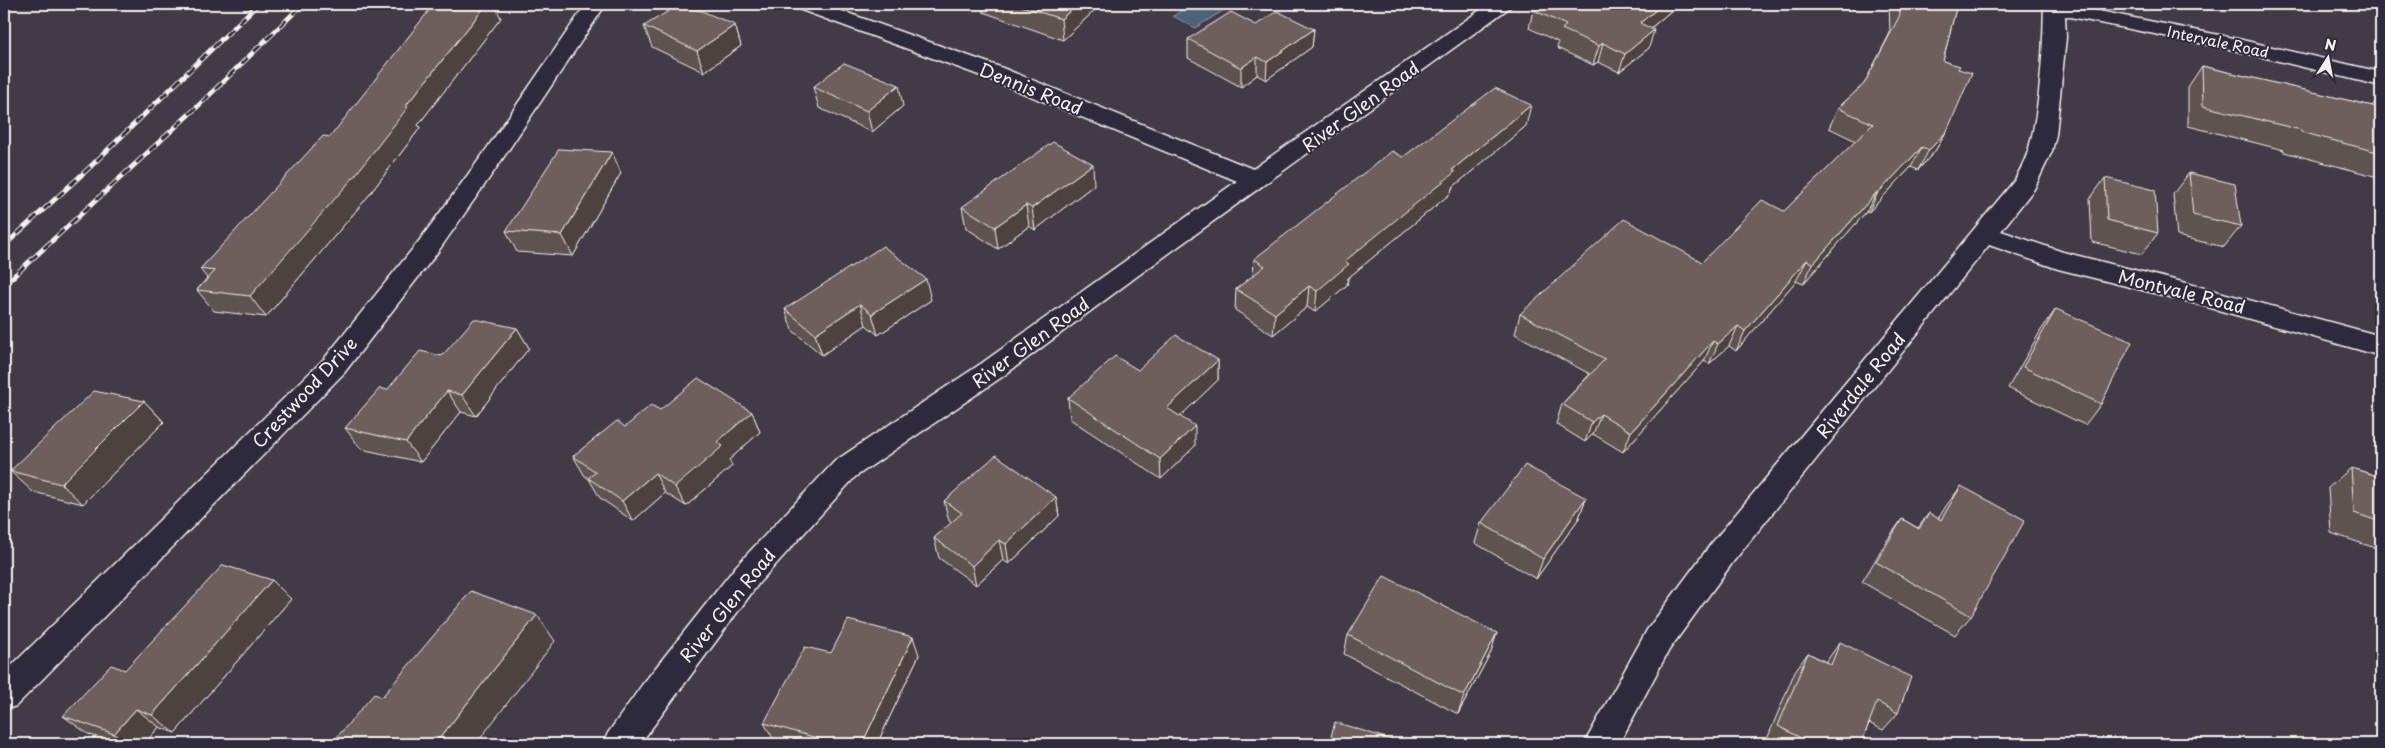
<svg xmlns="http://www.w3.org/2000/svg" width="2385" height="748" font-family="'Playpen Sans',sans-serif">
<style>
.water{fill:#4d6477;stroke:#909ca4}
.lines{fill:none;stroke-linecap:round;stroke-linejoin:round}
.street-casing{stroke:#f4f1e8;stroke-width:3}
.street{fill:#2f2a3d;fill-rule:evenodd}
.rail-casing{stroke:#f4f1e8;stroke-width:5}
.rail{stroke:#2f2a3d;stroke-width:3;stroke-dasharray:9;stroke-linecap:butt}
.wall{fill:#5f524f;stroke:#f4f1e8}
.shaded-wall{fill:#4d4240;stroke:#f4f1e8}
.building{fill:#6e5f5c;stroke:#f4f1e8}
.labels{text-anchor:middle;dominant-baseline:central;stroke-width:4;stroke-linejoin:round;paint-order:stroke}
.far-street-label{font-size:15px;fill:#f4f1e8;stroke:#2f2a3d}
.street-label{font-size:18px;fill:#f4f1e8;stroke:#2f2a3d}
</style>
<rect width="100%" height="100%" fill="#423a46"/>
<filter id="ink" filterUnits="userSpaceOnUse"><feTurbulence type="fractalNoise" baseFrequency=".02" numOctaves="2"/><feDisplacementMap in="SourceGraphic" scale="10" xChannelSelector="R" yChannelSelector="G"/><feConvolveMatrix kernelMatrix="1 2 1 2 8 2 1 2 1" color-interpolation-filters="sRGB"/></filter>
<g filter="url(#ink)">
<path class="water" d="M1192,4h42l-39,24 -22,-12z"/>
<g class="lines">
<g class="street-casing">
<g id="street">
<path d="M586,4h20l-109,163 -60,86 -93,120 -328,333 -12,4v-37l320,-314 95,-118 62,-84z"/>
<path d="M793,4h29l178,63 253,102 236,-165h23l-3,4 -373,269 -134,100 -147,100 -96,106 -119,161h-37l5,-11 34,-48 95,-120 98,-104 147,-98 255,-182 -253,-104 -188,-69z"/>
<path d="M2044,4h20l165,33 152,35v14l-152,-37 -164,-33 1,21 -10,98 -4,16 -18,38 -33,42 62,21 123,31 195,53v20l-195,-55 -128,-32 -69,-24 -256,317 -64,88 -50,94h-35l63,-114 64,-86 304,-364c5,-10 11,-21 14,-32 12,-44 14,-99 15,-144z"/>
</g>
</g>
<use href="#street" class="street"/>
<g class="rail-casing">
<g id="rail">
<path d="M4,246l85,-78 169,-164"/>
<path d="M4,285l192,-177 107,-104"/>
</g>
</g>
<use href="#rail" class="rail"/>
</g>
<g class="wall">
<path d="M973,4h122v6l-32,30 -80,-28v-4z"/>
<path d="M1679,4l-28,24 -2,20 -30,24 -21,-10 -5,3 -36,-17 1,-6 -29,-14 4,-18z"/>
<path d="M1889,4h68l-14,57 15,8 -11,62 -12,20 -17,19 -7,-3 -43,46 -2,-1 -63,72 -7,-3 -60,70 -7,-5 -20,18 -5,-3 -81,91 -30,-18 -8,8 -29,-18 6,-20 28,-30 -75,-40 5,-20 182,-52 82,-51 72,-70 -27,-13 9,-20 26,-24 26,-51z"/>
<path d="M501,18l-83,107 2,3 -54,71 -100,118 -52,-6 -17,-21 10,-12 -7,-9 130,-132z"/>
<path d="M735,25l6,21 -37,26 -52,-25 -8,-21z"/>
<path d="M1256,25l58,4 -2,18 -46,33 -9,-5 -16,12 -53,-29v-19z"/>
<path d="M2202,66l170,40 4,-5 5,1v116l-3,-41 -94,-25v-2l-96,-24v-39z"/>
<path d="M813,87l90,19 -31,26 -53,-24z"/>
<path d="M1526,126l-74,62 -1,5 -103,85 -1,7 -32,27 -8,-5 -34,28 -38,-25 1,-21 17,-13 1,-17 149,-102z"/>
<path d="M621,173l-48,83 -56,-4 -11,-21z"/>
<path d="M2189,173l52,53 -17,21 -47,-11 -4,-42z"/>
<path d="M2105,178l53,55 -16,21 -50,-12 -2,-43z"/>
<path d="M1094,185l-59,45 -6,-4 -31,23 -32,-21 -4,-21z"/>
<path d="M931,300l-53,35 -12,-10 -44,30 -30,-25 -7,-21z"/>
<path d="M2056,309l45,95 -16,21 -77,-37 33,-58z"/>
<path d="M517,328l12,20 -53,68 -15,-4 -40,50 -60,-13 -16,-21 42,-38 55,-34z"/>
<path d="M1218,360v20l-38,36 15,30 -34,33 -91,-60 -2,-21 70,-28z"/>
<path d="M144,401l20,21 -81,82 -50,-12 -23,-21z"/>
<path d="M660,410l92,2 8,20 -31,28 3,6 -46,40 -21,-13 -32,28 -33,-23 -11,-19 -4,-3 -12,-20 52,-29z"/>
<path d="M2351,468l30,9v73l-50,-17 -3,-45z"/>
<path d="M1961,486l10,130 -16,19 -93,-53 26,-43 14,-20 16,9 11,-15 9,6 8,-13z"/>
<path d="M1056,497l3,19 -50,48 -6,-4 -27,25 -37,-27 -5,-20 18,-15 -3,-2 -5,-20z"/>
<path d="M1586,498l-7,20 -43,61 -61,-36 6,-20z"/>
<path d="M291,599l-116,134 -16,-6 -15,17h-27l-29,-10 -25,-18 62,-46z"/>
<path d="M1348,635l143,17 -33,62 -114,-60z"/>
<path d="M1840,642l58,71 -15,17 -14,-7 -8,21h-96l30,-73 13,-18 18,9z"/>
<path d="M831,653l88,2 -42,89h-90l-13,-4 -10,-17z"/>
</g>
<g class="shaded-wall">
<path d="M487,4h7l7,14 -83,107 2,3 -54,71 -100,118 -16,-21 155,-189z"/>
<path d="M1078,4h17v6l-32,30 -2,-21z"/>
<path d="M1663,4h16l-45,38 6,-19z"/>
<path d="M735,25l6,21 -37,26 -7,-21z"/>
<path d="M1314,29l-2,18 -46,33 1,-18z"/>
<path d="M1654,30l-5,18 -30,24 6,-18z"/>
<path d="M1603,43l-5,19 -5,3 6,-19z"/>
<path d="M1257,57v18l-16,12v-19z"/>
<path d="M899,85l4,21 -31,26 -5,-21z"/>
<path d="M1531,105l-5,21 -74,62 -1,5 -103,85 -1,7 -32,27 2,-21 28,-30 107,-91z"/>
<path d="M1947,131l-12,20 -17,19 11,-20z"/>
<path d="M1922,147l-11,20 -43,46 10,-20z"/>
<path d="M612,152l9,21 -48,83 -11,-21z"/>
<path d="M1093,164l1,21 -59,45 -3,-22z"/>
<path d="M1877,192l-11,20 -63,72 10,-20z"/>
<path d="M1026,205l3,21 -31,23 -3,-22z"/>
<path d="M1807,260l-11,21 -60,70 9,-20z"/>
<path d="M926,279l5,21 -53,35 -6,-21z"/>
<path d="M1309,286l-2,21 -34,28 2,-21z"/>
<path d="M860,304l6,21 -44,30 -7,-21z"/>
<path d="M1738,326l-9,20 -20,18 9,-20z"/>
<path d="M517,328l12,20 -53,68 -14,-21z"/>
<path d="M1713,341l-9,20 -81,91 8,-20z"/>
<path d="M1218,360v20l-51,49v-21z"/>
<path d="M447,391l14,21 -40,50 -15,-20z"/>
<path d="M144,401l20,21 -81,82 -22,-20z"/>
<path d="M752,412l8,20 -31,28 3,6 -46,40 -11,-19 42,-45z"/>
<path d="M1601,414l-8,20 -8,8 7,-20z"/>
<path d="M1195,426v20l-34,33 -1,-20z"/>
<path d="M655,473l10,20 -32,28 -11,-20z"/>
<path d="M1056,497l3,19 -50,48 -3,-20z"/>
<path d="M1586,498l-7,20 -43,61 7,-20z"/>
<path d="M999,540l4,20 -27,25 -4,-19z"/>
<path d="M272,580l19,19 -116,134 -23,-18z"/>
<path d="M537,615l18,26 -79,103h-41z"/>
<path d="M1497,633l-6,19 -33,62 6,-18z"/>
<path d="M913,637l6,18 -42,89h-15z"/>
<path d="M136,709l23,18 -15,17h-16l-14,-10z"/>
</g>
<g class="building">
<path d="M434,4h53l-82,103h3l-55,71 -103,118 -53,-6 18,-19 -15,-2 123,-133 7,1z"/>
<path d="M680,4h5l50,21 -38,26 -53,-25z"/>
<path d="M1015,4h63l-17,15z"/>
<path d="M1536,4h127l-23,19 14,7 -29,24 -22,-11 -4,3 -37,-17 4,-4 -33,-15z"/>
<path d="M1899,4h58l-14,57 17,5 -2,3 14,4 -25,58 -18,19 -7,-3 -44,46 -1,-1 -64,72 -6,-4 -62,71 -7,-5 -20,18 -5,-3 -82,91 -30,-18 -9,8 -30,-18 43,-45 -85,-45 104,-95 78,43 60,-62 22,11 89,-87 -35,-16 26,-24 36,-69z"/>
<path d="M1277,11l37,18 -47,33 -10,-5 -16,11 -53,-29 43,-27 25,13z"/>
<path d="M844,63l55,22 -32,26 -54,-24z"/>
<path d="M2202,66l175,41 -1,-6 5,1v51l-80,-21v-2l-98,-24z"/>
<path d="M1495,88l36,17 -79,65 3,2 -110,89 4,3 -32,27 -8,-5 -34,28 -39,-25 29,-23 -11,-7 138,-108 11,6z"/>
<path d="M1053,142l40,22 -61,44 -6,-3 -31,22 -33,-20z"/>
<path d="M559,149l53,3 -50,83 -56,-4z"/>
<path d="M2189,173l46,11 6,42 -48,-11z"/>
<path d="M2105,178l50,12 3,43 -51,-13z"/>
<path d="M883,246l43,33 -54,35 -12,-10 -45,30 -30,-25z"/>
<path d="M2056,309l76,33 -31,62 -78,-37z"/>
<path d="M474,319l43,9 -55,67 -15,-4 -41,51 -61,-14 35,-40 7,2 33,-39 22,5z"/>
<path d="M1176,335l42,25 -51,48 28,18 -35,33 -92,-61 47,-42 23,14z"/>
<path d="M698,378l54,34 -35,30 6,4 -48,41 -20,-14 -33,28 -34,-23 8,-6 -23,-16 44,-35 8,6 26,-22 9,5z"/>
<path d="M94,391l50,10 -83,83 -51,-13z"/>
<path d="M996,455l60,42 -50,47 -7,-4 -27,26 -38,-28 28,-25 -18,-12z"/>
<path d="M1525,465l61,33 -43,61 -62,-36z"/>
<path d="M2351,468l30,9v45l-27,-9z"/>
<path d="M1961,486l64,34 -54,96 -95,-54 26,-43 17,10 10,-16 12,7z"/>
<path d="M223,565l49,15 -120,135 -16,-6 -22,25 -51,-18 48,-51 14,5z"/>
<path d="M1384,576l113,57 -33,63 -116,-61z"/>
<path d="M471,591l66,24 -102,129h-104l43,-50 8,3z"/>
<path d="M848,620l65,17 -51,107h-24l-74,-21 41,-76 26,6z"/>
<path d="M1840,642l71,35 -13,36 -21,-11 -16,42h-49l-34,-18 30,-73 23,12z"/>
<path d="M1335,722l57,18 -1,4h-62z"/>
</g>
</g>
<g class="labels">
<g class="far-street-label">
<text transform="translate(2218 41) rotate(12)">Intervale Road</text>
</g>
<g class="street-label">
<text transform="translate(1031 88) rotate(22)">Dennis Road</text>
<text transform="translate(1360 106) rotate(-36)">River Glen Road</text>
<text transform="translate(2182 291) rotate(14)">Montvale Road</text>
<text transform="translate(1030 342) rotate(-36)">River Glen Road</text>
<text transform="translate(1860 385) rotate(-51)">Riverdale Road</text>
<text transform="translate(304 392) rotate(-47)">Crestwood Drive</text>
<text transform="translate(727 605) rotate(-51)">River Glen Road</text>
</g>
</g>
<rect width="2385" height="748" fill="none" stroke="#2f2a3d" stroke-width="20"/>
<rect x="10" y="10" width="2365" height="728" fill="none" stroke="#f4f1e8" stroke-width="2" filter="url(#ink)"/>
<g transform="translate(2328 58) rotate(11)" stroke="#2f2a3d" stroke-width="4" paint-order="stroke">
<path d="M0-4L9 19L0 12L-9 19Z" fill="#f4f1e8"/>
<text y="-8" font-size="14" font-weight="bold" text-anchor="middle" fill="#f4f1e8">N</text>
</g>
</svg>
